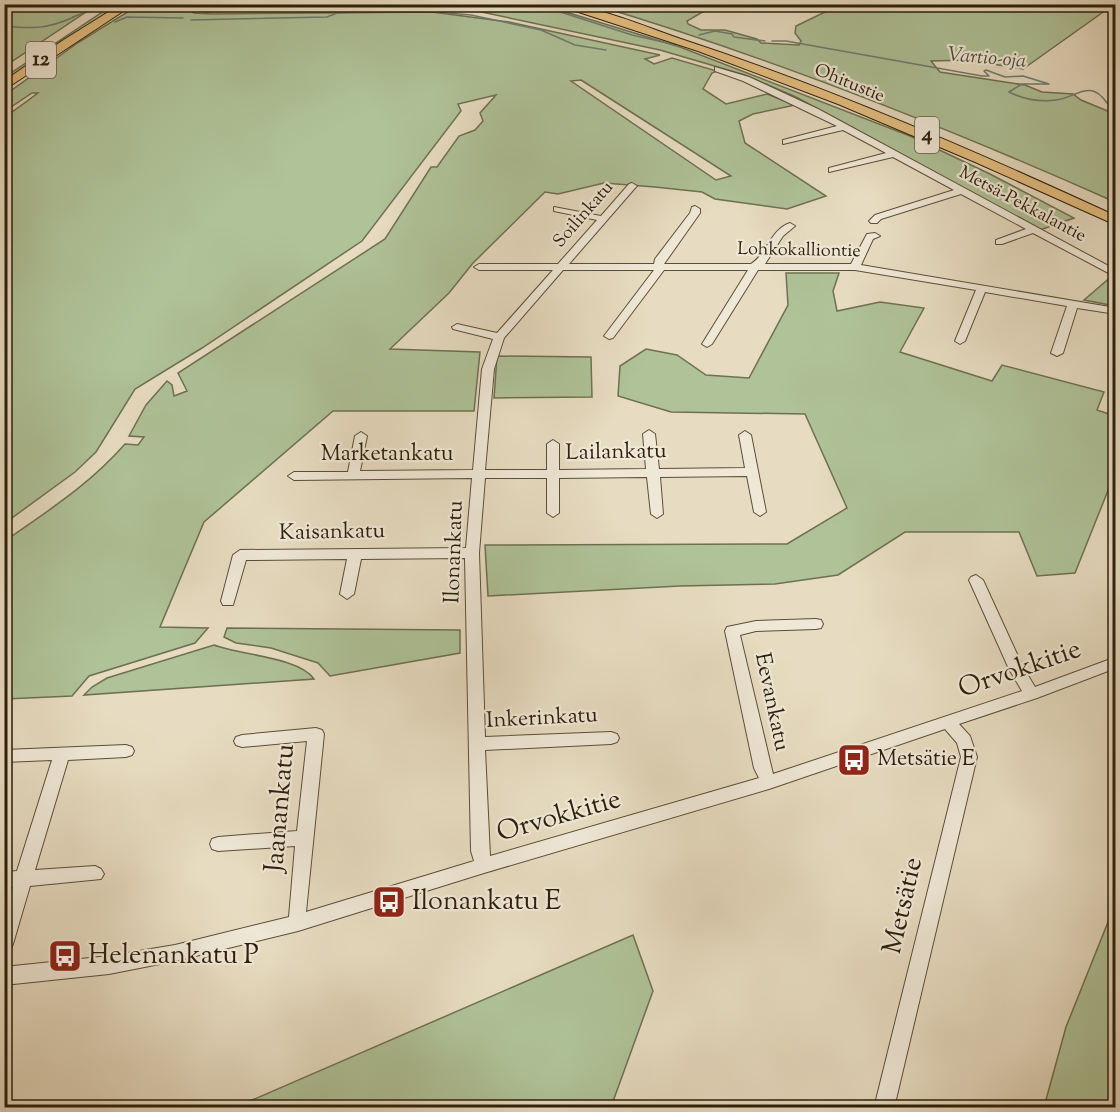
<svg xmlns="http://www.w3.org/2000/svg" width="1120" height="1112" font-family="'Sorts Mill Goudy',serif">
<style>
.green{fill:#afc298;stroke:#6e7051;stroke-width:1.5;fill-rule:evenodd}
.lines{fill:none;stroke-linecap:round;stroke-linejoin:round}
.stream{stroke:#6d7c72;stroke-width:1.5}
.minor-casing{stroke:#5c4e38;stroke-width:2}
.highway-casing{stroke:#2d1e0a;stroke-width:2}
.minor{fill:#efe8d7;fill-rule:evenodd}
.highway{fill:#e4be80;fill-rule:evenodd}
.labels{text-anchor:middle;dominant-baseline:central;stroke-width:4.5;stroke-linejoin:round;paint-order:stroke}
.far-street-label{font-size:18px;fill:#2d1e0a;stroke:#efe8d7}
.far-water-label{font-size:20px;font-style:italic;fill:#4d4d3e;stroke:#efe8d7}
.shield{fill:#efe8d7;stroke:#675b48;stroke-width:1.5}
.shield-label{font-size:21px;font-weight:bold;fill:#2d1e0a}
.street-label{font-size:22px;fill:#2d1e0a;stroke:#efe8d7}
.poi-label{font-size:22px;fill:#2d1e0a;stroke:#efe8d7;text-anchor:start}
.near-street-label{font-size:27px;fill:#2d1e0a;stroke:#efe8d7}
.near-poi-label{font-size:27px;fill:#2d1e0a;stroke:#efe8d7;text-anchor:start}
</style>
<rect width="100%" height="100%" fill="#e7dcc1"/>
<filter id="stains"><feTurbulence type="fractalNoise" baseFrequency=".00333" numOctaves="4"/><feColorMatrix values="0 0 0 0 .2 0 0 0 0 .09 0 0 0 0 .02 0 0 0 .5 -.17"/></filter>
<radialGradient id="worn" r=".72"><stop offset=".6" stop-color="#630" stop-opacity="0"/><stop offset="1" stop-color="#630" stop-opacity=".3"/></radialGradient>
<g class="green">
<path d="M180,5l14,8 17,1 221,-2 77,10 151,33 -15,4 9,5 18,-6 45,13 -5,2 -9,16 23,15 41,-10 28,11 -42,9 -14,7 6,22 81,53 -39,13 -72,-10 -13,-7 -47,-5 -51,-4 -46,11 -13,-2 -72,71 -24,30 -59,56 90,3 -6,59h-141l-129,111 -44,105 48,1 -13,15 -106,33 -17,20 -67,3v-158c44,-31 84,-56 120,-97l13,1 6,-8 -15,-1 17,-31 21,-24 5,4 2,11 13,-5 -9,-18 207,-134 46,-72h6l22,-31 16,-6 8,-9 -3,-8 16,-18 -38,9 3,7 -99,130 -160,107 -67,41 -39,63 -21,20 -70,51 -1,-405 34,-25h-6l-27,18v-16l74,-53 58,-36zM581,80l150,96 -15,4 -145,-99z"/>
<path d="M188,5h355l137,42 230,89 80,38 84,44 -34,12 -244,-133 -51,-22 -85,-25 -188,-40 -42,-4 -224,6 -11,-2z"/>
<path d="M915,5h198l-90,64 -54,-9 -38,1 9,11 85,13 17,7 31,2 8,6 34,14v88c-171,-76 -342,-144 -520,-197h127l-11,2 -24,14 1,3 13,6h24l32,9 4,4 38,2 2,-4 -6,-8 1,-7 31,-15z"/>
<path d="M5,6l87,2 -87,58z"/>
<path d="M110,7h9l-114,76v-6z"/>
<path d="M786,273h53l-6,18 4,20 43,-9 44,6 -24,44 92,29 10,-16 102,27 -7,18 18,6v57l-40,100 -38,3 -18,-44h-114l-67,43 -63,9 -95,2 -192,10 -3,-51 302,-1 60,-36 -42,-94 -134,-2 -53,-16 2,-30 26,-17 31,6 29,20 43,3 39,-73z"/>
<path d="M1112,276l3,2v28l-31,-6z"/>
<path d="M497,356l94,1 1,40 -98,1z"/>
<path d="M227,628l233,2v23l-130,23 -12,-13 -47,-15 -35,-5 -12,-6z"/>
<path d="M214,645c25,10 85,12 100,34l-230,16 8,-8 15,-9z"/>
<path d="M1115,874v233h-71l22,-80 42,-105z"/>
<path d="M633,935l20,56 -42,116h-375z"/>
</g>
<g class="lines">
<g class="stream">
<path d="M4,5l85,6 -16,6"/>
<path d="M515,6l33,2 84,27 44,10"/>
<path d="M191,20l136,-3 10,-4 75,-3 59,5 70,15 34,15 31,5"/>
<path d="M115,22l12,-5 56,1"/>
<path d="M4,26c29,3 43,3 70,-9"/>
<path d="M699,35l16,-4 17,3 2,3 31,4"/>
<path d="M772,41h14l196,35h7l-5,-5 2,-1 19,7 18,-1 26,8h-27l-13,8c14,7 31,10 47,8 20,-2 34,-22 51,3l9,1"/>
<path d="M1116,107l-8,2 8,4"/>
</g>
<g class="minor-casing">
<g id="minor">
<path d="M715,67l34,10 69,32 298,161v7l-83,-44 -31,11h-6v-4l30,-11 -65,-35 -80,25 -4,4h-6l-2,-2 6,-6 79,-25 -61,-33 -64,15v-4l57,-15 -43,-23 -60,14v-4l54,-14 -94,-45 -28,-10z"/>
<path d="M632,183l5,3 -2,2 -66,76h85l1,-5 35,-46 2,-6 3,-1 5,3v4l-36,51h87c17,-11 19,-34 39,-41l5,3 -12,10 -18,28h86l16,-30 8,-1 5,3 -7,3 -12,26 255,43v6l-39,-6 -14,45 -6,3 -6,-3 16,-47 -82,-14 -20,49 -5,3 -5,-3 21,-51 -121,-20h-97l-46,74 -5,3 -5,-3 46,-74h-84l-51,68 -4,1 -5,-3 50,-66h-91l-59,68 -10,31 -9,101h62v-26l6,-4 6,4v26l87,-1 -3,-35 6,-4 6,4 4,35 86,-1 -6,-33 6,-4 6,4 15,77 -6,4 -6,-4 -7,-36 -87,1 3,37 -6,4 -6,-4 -4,-37 -88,1v35l-6,4 -6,-4v-35h-62l-6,75 6,184 126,-5 6,2 2,4 -2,4 -6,2 -126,6 5,106 269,-78 -5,-10 -29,-137 2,-4 29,-6 60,-2 5,1 2,4 -2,4 -5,1 -60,2 -16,4 33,139 249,-83 -13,-22 -40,-89 2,-3 5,-2 7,5 40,87 12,20 81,-30v11l-79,30 -78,26 11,12 7,21 -83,351h-20l87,-351 -4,-14 -12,-14 -176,60 -285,84 -186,58 -123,30 -66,13 -105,11v-18l105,-11 66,-11 114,-28 6,-71 -77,5 -6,-2 -2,-5 2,-5 6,-2 79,-6 10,-90 -65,6 -6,-2 -2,-4 2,-4 6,-2 74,-7 6,2 2,4 -18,178 168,-51 -3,-10 -6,-293 -104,1 -7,35 -7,5 -7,-5 7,-35 -101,1 -13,45h-10l-2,-4 12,-46 7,-5 226,-2 6,-70 -178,2 -6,-4 6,-4h54l7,-36 6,-4 6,4 -7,35 113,-1 9,-101 11,-30 -40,-10 -1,-2 5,-3 40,9 56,-63h-74l-5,-3 5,-3h79l39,-44 -43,-9v-4l47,9 28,-32z"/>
<path d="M126,745l6,2 2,4 -2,4 -6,2 -58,3 -33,110 60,-4 6,3 3,5 -3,5 -71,7 -17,58 -3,6 -6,2v-39l9,-26 -9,1v-16l13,-1 35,-111 -48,2v-12z"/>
</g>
</g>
<g class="highway-casing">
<g id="highway">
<path d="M121,4h13l-130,86v-9l58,-40z"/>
<path d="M554,4c40,0 89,22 127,35 149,49 292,111 435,177v9l-141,-63 -137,-58 -140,-53z"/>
</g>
</g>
<use href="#minor" class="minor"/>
<use href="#highway" class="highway"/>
</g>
<defs>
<g id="bus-square" transform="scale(1.725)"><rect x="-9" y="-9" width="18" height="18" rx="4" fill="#8f2418" stroke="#efe8d7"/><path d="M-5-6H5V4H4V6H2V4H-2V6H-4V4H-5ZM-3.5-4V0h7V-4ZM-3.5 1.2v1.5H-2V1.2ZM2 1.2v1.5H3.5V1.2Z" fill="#fff"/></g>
</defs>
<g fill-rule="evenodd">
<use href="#bus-square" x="854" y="760"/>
<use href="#bus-square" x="389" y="902"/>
<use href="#bus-square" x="65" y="956"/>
</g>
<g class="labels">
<g class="far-street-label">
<text transform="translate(849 84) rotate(22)">Ohitustie</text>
<text transform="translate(1022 205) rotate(28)">Metsä-Pekkalantie</text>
<text transform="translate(584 215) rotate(-49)">Soilinkatu</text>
<text transform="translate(799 251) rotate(1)">Lohkokalliontie</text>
</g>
<g class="far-water-label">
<text transform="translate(987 59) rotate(5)">Vartio-oja</text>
</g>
<g class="shield">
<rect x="26" y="42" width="30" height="36" rx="4.5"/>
<rect x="915" y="117" width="24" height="36" rx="4.5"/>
</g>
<g class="shield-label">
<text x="41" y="60">12</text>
<text x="927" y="135">4</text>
</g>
<g class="street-label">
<text transform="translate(616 453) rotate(-1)">Lailankatu</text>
<text x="387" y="455">Marketankatu</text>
<text transform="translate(332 533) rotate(-1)">Kaisankatu</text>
<text transform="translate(455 552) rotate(-88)">Ilonankatu</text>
<text transform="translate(771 702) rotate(78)">Eevankatu</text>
<text transform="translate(542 719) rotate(-3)">Inkerinkatu</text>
</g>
<g class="poi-label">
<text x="877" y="760">Metsätie E</text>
</g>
<g class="near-street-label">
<text transform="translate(1020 670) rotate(-19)">Orvokkitie</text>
<text transform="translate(281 808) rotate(-85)">Jaanankatu</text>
<text transform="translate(559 817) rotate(-16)">Orvokkitie</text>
<text transform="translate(904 906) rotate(-77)">Metsätie</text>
</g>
<g class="near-poi-label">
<text x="412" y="902">Ilonankatu E</text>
<text x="88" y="956">Helenankatu P</text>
</g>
</g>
<rect width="1120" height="1112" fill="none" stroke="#e7dcc1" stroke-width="24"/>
<rect x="6" y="6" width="1108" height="1100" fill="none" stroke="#2d1e0a" stroke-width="3"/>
<rect x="12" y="12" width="1096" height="1088" fill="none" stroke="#2d1e0a" stroke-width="1.5"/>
<rect width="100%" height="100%" filter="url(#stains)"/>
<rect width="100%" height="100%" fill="url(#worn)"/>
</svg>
